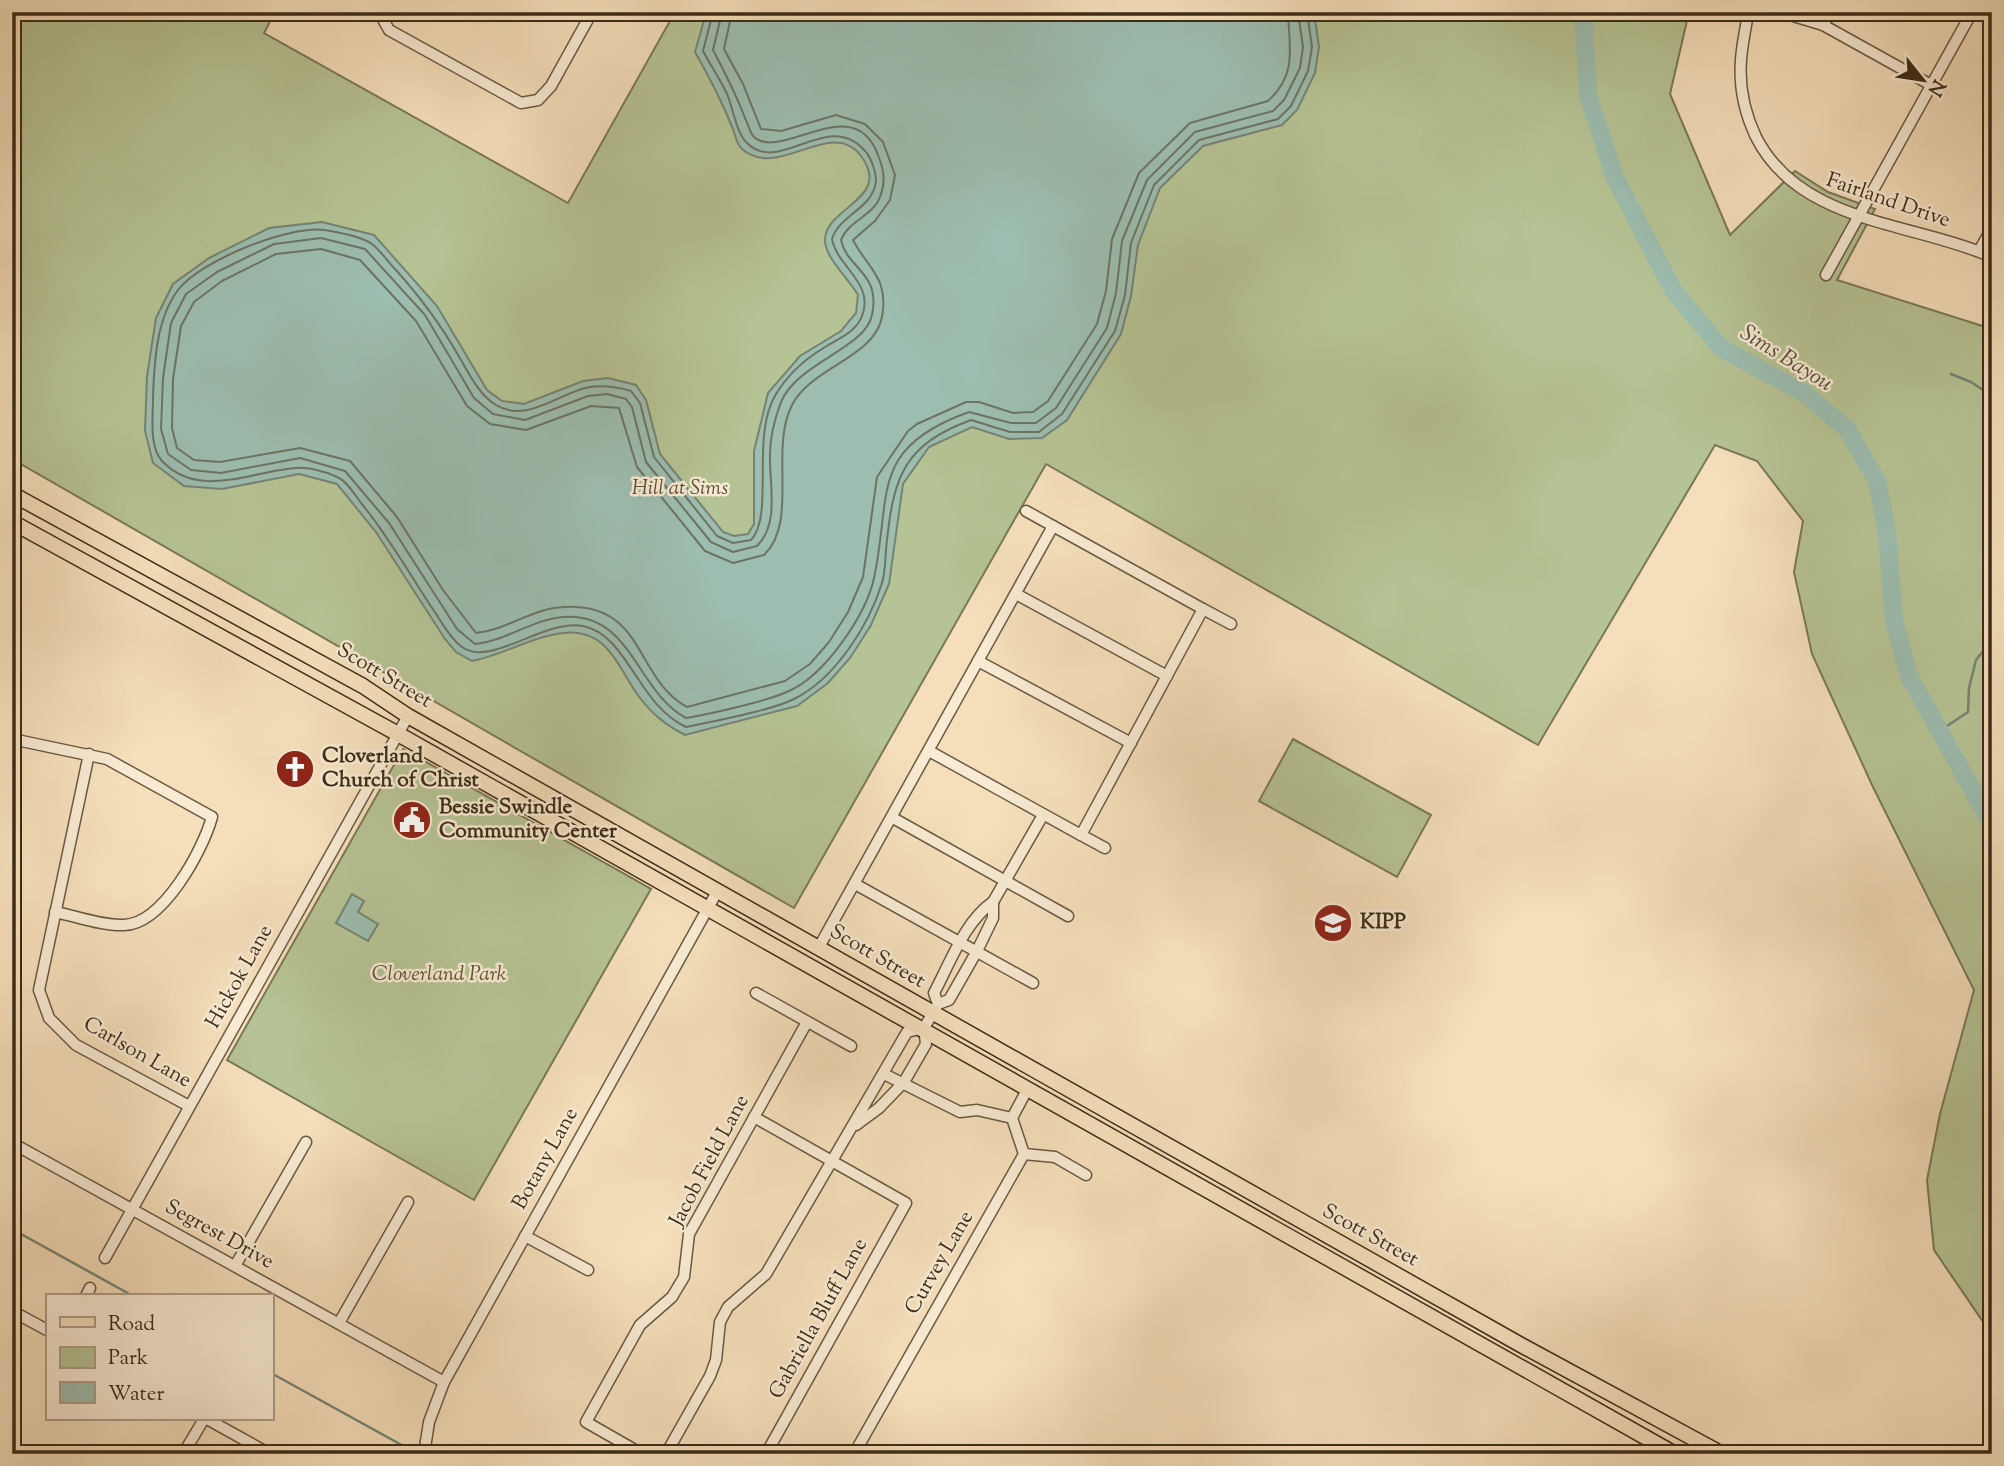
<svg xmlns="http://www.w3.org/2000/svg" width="2004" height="1466" font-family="'Sorts Mill Goudy',serif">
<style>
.green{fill:#b6c394;stroke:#7a7856;stroke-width:2}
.water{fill:#9cbdaf;stroke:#768373;stroke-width:2}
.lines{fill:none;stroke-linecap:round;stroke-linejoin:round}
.shore{stroke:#6c7464;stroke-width:2}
.stream{stroke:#768373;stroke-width:2.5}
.river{stroke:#9cbdaf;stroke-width:18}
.minor-casing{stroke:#6b5941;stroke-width:13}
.major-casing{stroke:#3d2c18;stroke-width:17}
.minor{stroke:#f8ead3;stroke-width:10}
.major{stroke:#f5dfbb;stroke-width:14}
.labels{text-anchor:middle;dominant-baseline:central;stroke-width:5;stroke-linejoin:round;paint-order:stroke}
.street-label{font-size:21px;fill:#3d2c18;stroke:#f8ead3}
.park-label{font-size:21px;font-style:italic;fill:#5b5237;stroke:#f8ead3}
.poi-label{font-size:21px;font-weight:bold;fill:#3d2c18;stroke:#f8ead3;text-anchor:start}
.water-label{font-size:23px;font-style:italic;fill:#55503e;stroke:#f8ead3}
</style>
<rect width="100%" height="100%" fill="#f5dfbb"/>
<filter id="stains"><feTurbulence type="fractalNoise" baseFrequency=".00286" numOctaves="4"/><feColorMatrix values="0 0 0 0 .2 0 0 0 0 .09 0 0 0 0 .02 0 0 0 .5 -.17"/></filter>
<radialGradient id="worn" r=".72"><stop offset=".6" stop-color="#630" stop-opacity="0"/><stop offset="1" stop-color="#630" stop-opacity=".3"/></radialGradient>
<g class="green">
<path d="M12,12h263l-11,21 304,170 107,-191h1014l-19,82 60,141 65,-64 33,21 47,17 -38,71 155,49v1006l-58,-85 -7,-70 13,-66 34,-124 -101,-203 -61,-133 -18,-82 9,-51 -46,-60 -42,-16 -177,300 -492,-281 -252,444 -782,-449z"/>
<path d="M1293,739l138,76 -34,62 -138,-76z"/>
<path d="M403,749l248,140 -177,311 -247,-140z"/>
</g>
<g class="water">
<path d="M1314,12l5,35 -4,26 -18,37 -15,15 -79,21 -43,42 -22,57 -7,51 -10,38 -54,86 -25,18 -33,1 -37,-12 -43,20 -26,37 -14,100 -18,41 -21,33 -22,25 -31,23 -112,29c-19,-10 -32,-20 -45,-37 -22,-29 -31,-70 -76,-65 -32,3 -60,22 -92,28l-16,-9 -11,-13 -69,-107 -39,-48 -38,-10 -77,15 -38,-3 -31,-23 -8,-32 2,-55 9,-58 17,-34 36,-26 60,-30 53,-6 52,13 63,71 50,84 15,11 22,3 59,-23 25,-3 28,7 10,15 14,54 63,78 11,4 14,-2 6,-10v-73l14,-58 32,-37 41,-25 15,-18 2,-18c-9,-16 -33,-37 -33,-55 0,-33 68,-41 36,-84 -30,-40 -82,25 -119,-7 -5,-4 -7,-14 -9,-20 -11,-27 -23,-51 -38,-77l11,-39z"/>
<path d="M352,894l12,7 -6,11 20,12 -10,17 -32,-18z"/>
</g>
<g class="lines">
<g class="shore">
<path d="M713,12l-10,39c8,15 17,28 24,43 6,13 9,39 20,49 33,33 81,-35 118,8 6,6 11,21 11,30 -3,28 -36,33 -44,58 5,28 43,44 30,77 -7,18 -26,23 -40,33 -18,11 -35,27 -46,45 -26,42 -1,120 -25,146l-18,3 -16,-7 -63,-79 -14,-54 -9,-12c-14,-4 -26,-6 -41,-4 -30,5 -63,37 -94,18 -18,-11 -27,-32 -38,-50 -18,-32 -38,-58 -62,-85 -8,-8 -15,-19 -24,-26 -10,-8 -35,-12 -47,-14 -37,-5 -125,31 -147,60 -22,29 -24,74 -25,109 0,18 -4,48 9,62 37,39 90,10 134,7 12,-1 31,4 41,9 10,4 18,18 24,26 29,35 50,74 75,111 8,12 15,25 26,33 28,21 84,-29 121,-21 45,9 54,78 103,101 28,-6 84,-16 108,-28 41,-20 75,-74 88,-116 4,-13 3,-29 5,-43 7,-66 19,-96 84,-120l39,12h29l23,-18 53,-83 10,-36 6,-52 23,-58 45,-45 79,-21 13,-13 17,-35 4,-24 -5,-35"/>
<path d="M722,12l-9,38c12,23 23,44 32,68 3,6 5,15 9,19 27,25 100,-48 124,18 6,15 8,27 2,42 -7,19 -32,24 -39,43 6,29 40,32 31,75 -7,34 -74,47 -91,87 -6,16 -11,35 -11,52 -1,30 10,69 -13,92l-24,6 -22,-10 -65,-80 -14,-55 -6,-8 -19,-5 -19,2 -63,24 -32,-6 -19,-16 -49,-83 -60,-66 -44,-11 -47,6 -57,28 -31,22 -15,29 -8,55 -2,51 7,25 23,16 30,3 79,-15 45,13 44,52 68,106 18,15c31,-3 56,-24 88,-27 68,-6 73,74 123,101 24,-4 82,-17 103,-27 36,-16 77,-76 85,-113 18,-83 -6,-130 95,-166l42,11h25l20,-15 51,-80 9,-35 6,-52 25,-61 48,-48 78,-21 11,-11 16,-32 3,-21 -5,-35"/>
<path d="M732,12l-8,37 19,35 18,45 20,2 55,-16 29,9 18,18 12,33 -5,25 -15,21 -22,19c16,30 36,38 29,77 -8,41 -71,50 -90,88 -23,45 7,117 -28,150l-31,8 -28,-12 -68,-84 -18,-59 -28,-2 -65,24 -36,-6 -23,-18 -51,-85 -56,-61 -39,-11 -45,5 -54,27 -28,21 -13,24 -8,53 -1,49 5,20 17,12 26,2 80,-14 50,13 47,56 46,73 33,43c31,-3 56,-25 88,-26 82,-4 70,71 123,100l98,-26 25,-17 19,-22 19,-30 15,-35 14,-100 31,-46 9,-7 49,-22h13l34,11 20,-1 15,-11 49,-77 9,-33 6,-52 27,-66 51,-50 78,-22c30,-27 21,-54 20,-89"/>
</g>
<g class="stream">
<path d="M1951,374l20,8 21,14"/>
<path d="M1941,730l27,-18 1,-24 7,-28 16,-20"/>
<path d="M12,1229l121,67"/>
<path d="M271,1373l147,81"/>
</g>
<path class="river" d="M1583,12l5,83 27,83 58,112 48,58 83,45 43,36 30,52 10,52 7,87 14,54 84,151"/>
<g class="minor-casing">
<g id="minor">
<path d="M379,12l10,18 132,73 17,-3 13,-14 41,-74"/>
<path d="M1748,12c-2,16 -6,32 -7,48 -2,26 4,54 15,77 44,87 157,85 236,120"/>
<path d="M1780,12l43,13 108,60"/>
<path d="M1823,25l8,-13"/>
<path d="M1979,251l13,-23"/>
<path d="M1826,275l146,-263"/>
<path d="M1026,511l27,15"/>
<path d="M1016,594l151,82"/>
<path d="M1203,609l28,15"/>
<path d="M978,661l153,82"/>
<path d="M12,739l95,20 105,58c-9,33 -49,107 -88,108 -22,1 -48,-9 -69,-13"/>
<path d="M89,754l-50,236 10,28 27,27 113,61"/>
<path d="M893,818l175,98"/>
<path d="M1081,835l24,13"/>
<path d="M855,884l178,99"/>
<path d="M993,902l50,-87"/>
<path d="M819,947l234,-421 150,83 -122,226 -152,-84"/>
<path d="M756,993l95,53"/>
<path d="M884,1074l76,38 17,-2 35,8"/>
<path d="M754,1117l152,86 -140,251"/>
<path d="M856,1125l23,-17 25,-26 22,-38 -2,-16 14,-24 11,-4 28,-49 16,-33v-16c-28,19 -43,61 -59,91l4,11"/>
<path d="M12,1143l432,239"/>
<path d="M1024,1154l31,3 31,18"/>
<path d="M525,1236l63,34"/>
<path d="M105,1258l303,-542"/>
<path d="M235,1266l71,-124"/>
<path d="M86,1296l4,-8"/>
<path d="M12,1311l35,19"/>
<path d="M339,1323l69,-121"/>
<path d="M207,1419l63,35"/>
<path d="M12,1452l4,2"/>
<path d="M183,1454l21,-35"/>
<path d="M424,1454l5,-32 15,-40 274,-492"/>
<path d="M642,1454l-56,-32 54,-97 32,-28 12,-20 5,-43 118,-212"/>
<path d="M666,1454l44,-78 6,-16 4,-38 8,-15 38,-33 141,-242 17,-4"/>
<path d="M854,1454l170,-300 -12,-36 16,-30"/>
</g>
</g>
<g class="major-casing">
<g id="major">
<path d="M12,494l351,192 45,30 1113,629 201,109"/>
<path d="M12,522l386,212 1277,720"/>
</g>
</g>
<use href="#minor" class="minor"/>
<use href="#major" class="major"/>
</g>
<defs>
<g id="church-disc" transform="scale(2.0125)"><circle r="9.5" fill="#8f2418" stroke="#f8ead3"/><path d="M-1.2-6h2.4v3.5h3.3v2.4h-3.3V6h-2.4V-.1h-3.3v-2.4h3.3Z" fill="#fff"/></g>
<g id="civic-disc" transform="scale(2.0125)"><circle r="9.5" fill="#8f2418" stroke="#f8ead3"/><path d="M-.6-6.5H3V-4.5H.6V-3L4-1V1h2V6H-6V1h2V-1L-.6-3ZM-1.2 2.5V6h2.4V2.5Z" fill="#fff"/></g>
<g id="school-disc" transform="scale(2.0125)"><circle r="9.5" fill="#8f2418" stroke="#f8ead3"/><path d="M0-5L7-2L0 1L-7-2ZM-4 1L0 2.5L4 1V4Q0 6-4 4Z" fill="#fff"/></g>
</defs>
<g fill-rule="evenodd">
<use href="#church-disc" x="295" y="769"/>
<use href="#civic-disc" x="412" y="820"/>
<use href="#school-disc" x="1333" y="923"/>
</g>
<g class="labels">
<g class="street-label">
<text transform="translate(1888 201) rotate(19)">Fairland Drive</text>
<text transform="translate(384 676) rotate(31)">Scott Street</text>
<text transform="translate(877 957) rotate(30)">Scott Street</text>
<text transform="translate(240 977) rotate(-61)">Hickok Lane</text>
<text transform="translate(137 1053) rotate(30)">Carlson Lane</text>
<text transform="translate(546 1159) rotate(-61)">Botany Lane</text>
<text transform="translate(710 1161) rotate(-62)">Jacob Field Lane</text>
<text transform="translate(219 1235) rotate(29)">Segrest Drive</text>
<text transform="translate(1370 1236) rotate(29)">Scott Street</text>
<text transform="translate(940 1263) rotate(-60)">Curvey Lane</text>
<text transform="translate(819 1319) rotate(-61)">Gabriella Bluff Lane</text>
</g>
<g class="park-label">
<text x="680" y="489">Hill at Sims</text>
<text x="439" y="975">Cloverland Park</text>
</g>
<g class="poi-label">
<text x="322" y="757">Cloverland<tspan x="322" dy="24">Church of Christ</tspan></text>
<text x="439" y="808">Bessie Swindle<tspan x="439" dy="24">Community Center</tspan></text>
<text x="1360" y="923">KIPP</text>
</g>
<g class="water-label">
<text transform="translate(1786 359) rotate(32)">Sims Bayou</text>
</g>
</g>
<rect width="2004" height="1466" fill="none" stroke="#f5dfbb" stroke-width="42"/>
<rect x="14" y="14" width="1976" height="1438" fill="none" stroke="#3d2c18" stroke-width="3.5"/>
<rect x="21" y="21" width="1962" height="1424" fill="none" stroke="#3d2c18" stroke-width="2"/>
<rect x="46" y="1294" width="228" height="126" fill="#f8ead3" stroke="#ad9e88" stroke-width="2"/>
<rect x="60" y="1317" width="35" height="10" fill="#f5dfbb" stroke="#ad9e88" stroke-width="2"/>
<text x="108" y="1330" font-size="21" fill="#3d2c18">Road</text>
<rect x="60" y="1347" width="35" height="21" fill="#b6c394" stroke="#ad9e88" stroke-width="2"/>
<text x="108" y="1364" font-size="21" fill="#3d2c18">Park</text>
<rect x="60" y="1382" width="35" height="21" fill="#9cbdaf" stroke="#ad9e88" stroke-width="2"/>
<text x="108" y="1400" font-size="21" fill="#3d2c18">Water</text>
<g transform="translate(1923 80) rotate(120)" stroke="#f8ead3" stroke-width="5" paint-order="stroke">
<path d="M0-5L12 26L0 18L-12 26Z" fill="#3d2c18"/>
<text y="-10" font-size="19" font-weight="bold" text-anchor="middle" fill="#3d2c18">N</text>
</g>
<rect width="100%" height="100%" filter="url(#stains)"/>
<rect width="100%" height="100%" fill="url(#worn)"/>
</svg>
